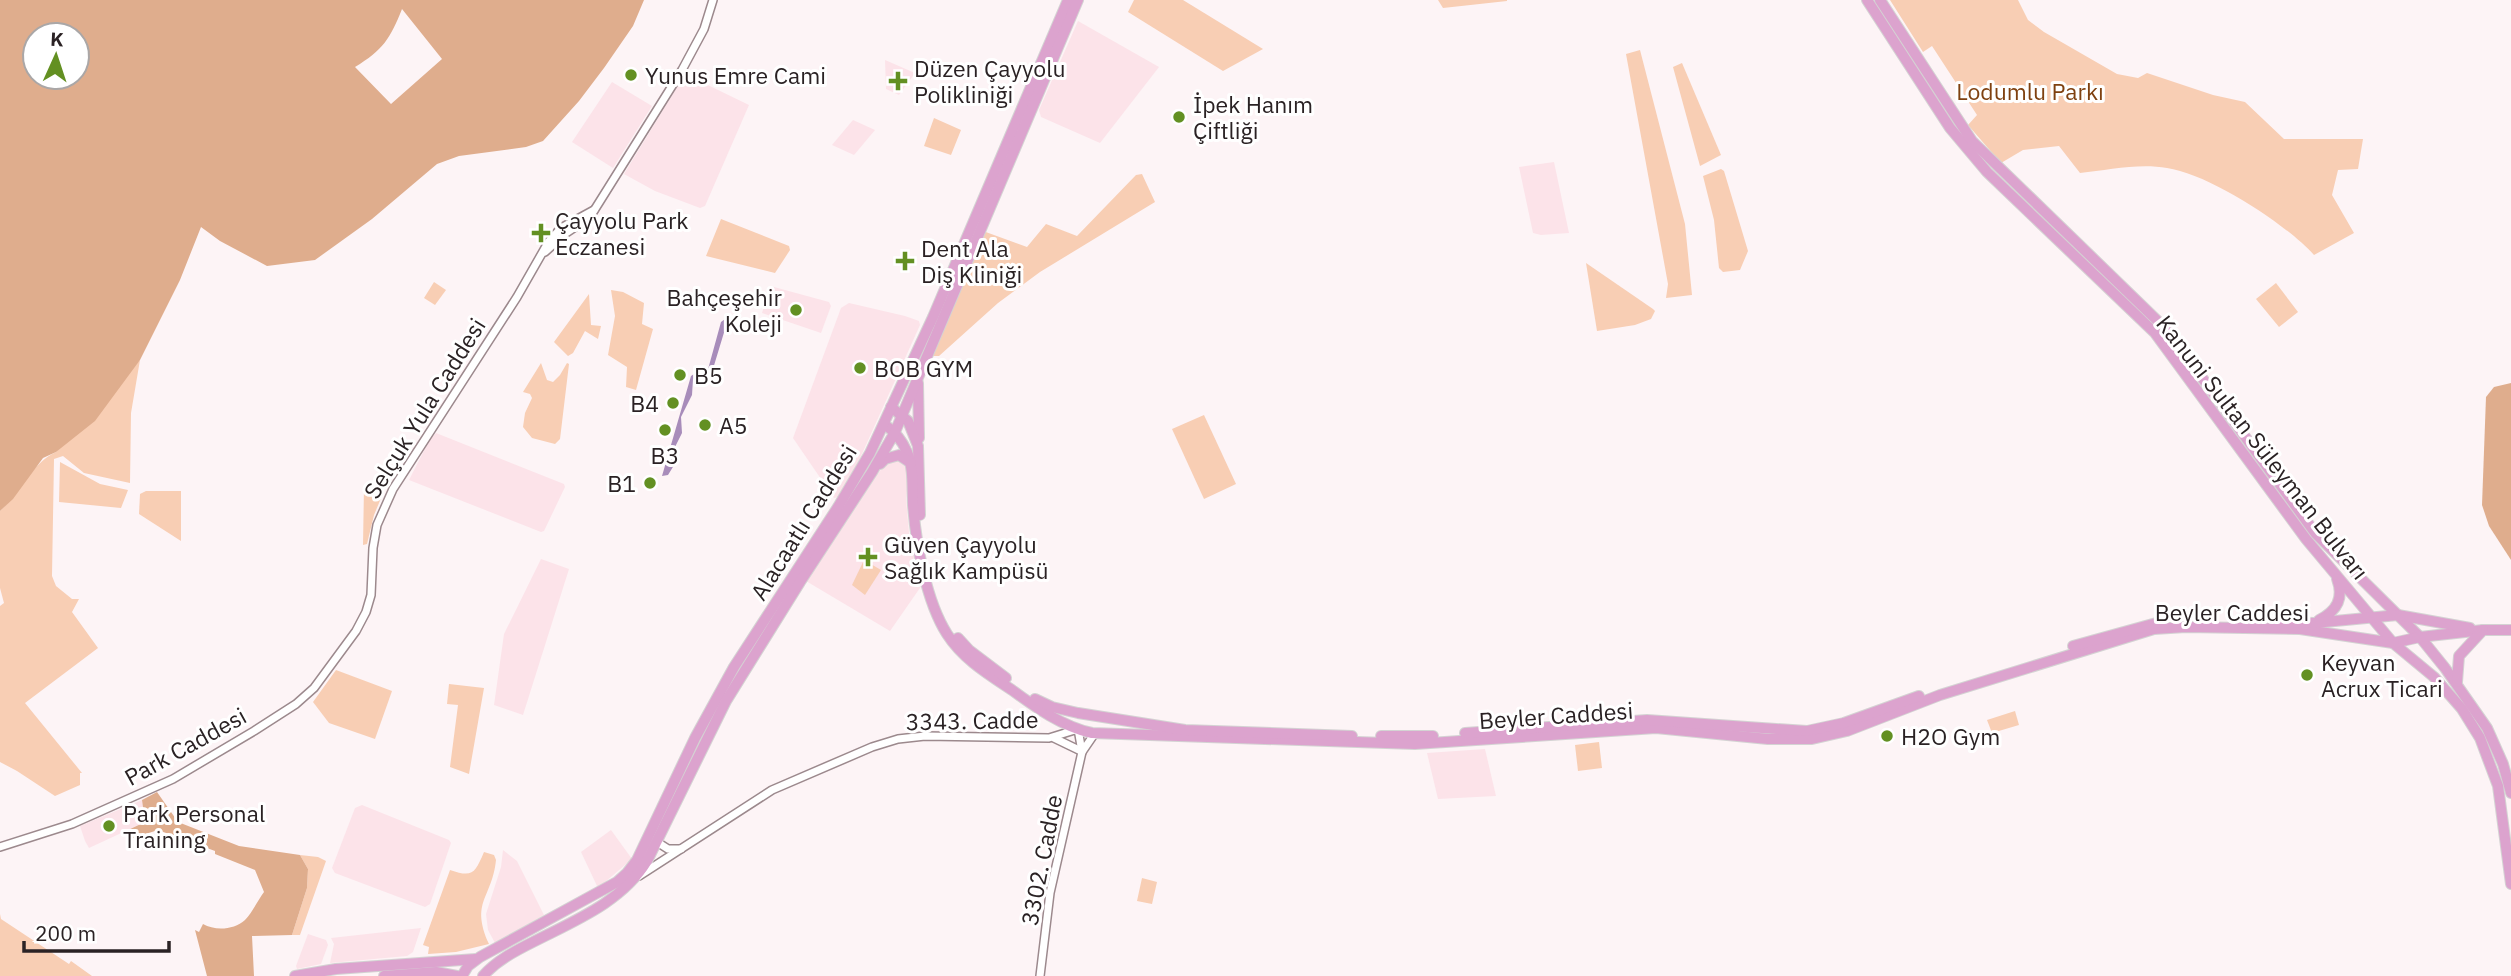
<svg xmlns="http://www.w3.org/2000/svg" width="2511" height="976" font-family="'IBM Plex Sans',sans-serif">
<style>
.built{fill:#fce3e9}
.green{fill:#f8ceb4}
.forest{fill:#dfad8d;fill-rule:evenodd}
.water{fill:#a88cba}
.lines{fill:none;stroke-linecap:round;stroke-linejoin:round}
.minor-casing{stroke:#9c898d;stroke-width:10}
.major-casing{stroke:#d4d3d3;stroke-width:12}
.minor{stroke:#fff;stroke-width:7}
.major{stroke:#dca3ce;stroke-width:10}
.poi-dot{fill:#639022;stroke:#fff;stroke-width:2.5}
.labels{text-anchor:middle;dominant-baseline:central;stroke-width:6;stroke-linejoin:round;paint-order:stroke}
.poi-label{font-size:23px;fill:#2a2224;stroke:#fff;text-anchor:start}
.park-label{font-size:23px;fill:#7f4110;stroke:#fff}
.street-label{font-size:23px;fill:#2a2224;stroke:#fff}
</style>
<rect width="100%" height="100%" fill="#fdf4f6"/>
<g class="built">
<path d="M1078,21l81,46 -59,76 -59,-26 -2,-7z"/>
<path d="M885,60l30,13 -16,22 -13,-6z"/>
<path d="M685,74l64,31 -44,101 -5,2 -45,-17 -31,-17z"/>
<path d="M612,82l40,24 -39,62 -41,-26z"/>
<path d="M853,120l22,10 -21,25 -22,-10z"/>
<path d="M1554,162l15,71 -28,2 -8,-2 -14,-66z"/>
<path d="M774,287l55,15 2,4 -10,27 -59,-20 7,-23z"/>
<path d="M849,303l56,13 14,5 1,4 -68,151 -14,21 -4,1 -41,-60 48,-130z"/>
<path d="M436,433l128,51 1,3 -21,44 -3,1 -132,-52 21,-41z"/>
<path d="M896,459l7,3 6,12 -3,24 3,35 13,52 -32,46 -84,-50 72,-108 11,-12z"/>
<path d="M541,559l28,10 -46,146 -29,-10 10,-71z"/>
<path d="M1485,749l11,47 -58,3 -11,-46z"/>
<path d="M142,800l3,22 -56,26 -4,-7 -5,-15z"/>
<path d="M362,805l87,35 2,3 -21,61 -5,3 -90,-34 -3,-5 23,-60z"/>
<path d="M611,830l21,29 -34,29 -17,-36z"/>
<path d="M503,850l14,11 27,54 -49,28 -7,-13 -2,-16 15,-47z"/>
<path d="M421,928l-8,24 -6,4 -77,7 4,-19 -3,-6z"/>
<path d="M308,934l18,6 2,5 -7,19 -24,5 -1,-3z"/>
</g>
<g class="green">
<path d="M1134,0h49l80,49 -40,22 -95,-59z"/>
<path d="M1438,0h69v1l-64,7z"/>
<path d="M1890,0h128l10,20 16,12 73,42 21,4 9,-5 66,22 32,7 39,37h79l-5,30 -20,1 -6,25 22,38 -40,22c-28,-31 -105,-81 -147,-87 -28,-5 -59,2 -87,5l-21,-27 -36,4 -22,13 -33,-38 9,-10 -45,-69 -9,6z"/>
<path d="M1640,50l45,174 7,71 -26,3 2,-14 -42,-230z"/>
<path d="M1682,63l39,92 -21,11 -27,-99z"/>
<path d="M934,118l27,12 -10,25 -27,-9z"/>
<path d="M1721,169l3,2 24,80 -8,19 -17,2 -4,-4 -5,-48 -11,-44z"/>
<path d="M1142,174l13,28 -115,70 -42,31 -59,53h-9l53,-125 44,16 19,-23 31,12 59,-61z"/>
<path d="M721,219l68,27 1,4 -15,23 -69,-17z"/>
<path d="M1586,263l67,46 2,2 -4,8 -16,6 -38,6z"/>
<path d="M434,282l12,8 -11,15 -11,-7z"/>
<path d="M2276,283l22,29 -19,15 -23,-28z"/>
<path d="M611,290l12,2 21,11 -2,21 11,5 -17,61 -10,-3 1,-20 -19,-12 7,-39z"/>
<path d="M589,294l2,31 10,1 -3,13 -13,-8 -12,22 -5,3 -14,-14z"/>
<path d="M140,360l-9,53 -1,70 -46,-10 -21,-17 -9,3 -2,117 4,10 16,13h7l-7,13 26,36 -73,55 57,70h-2v12l-25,11 -38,-25 -17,-9v-156l4,-3 -4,-15v-77c20,-18 32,-48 56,-59z"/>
<path d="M541,363l6,17 6,2 7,-7 7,-12 2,1 -9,75 -5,5 -23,-6 -9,-11 2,-14 7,-15 -2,-4 -7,-2z"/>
<path d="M1204,415l32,69 -32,15 -32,-70z"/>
<path d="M60,462l40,22 28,6 -7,18 -62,-6z"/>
<path d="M364,487h13v6l7,-2 -10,24 -7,29 -4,1z"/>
<path d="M146,491h35v50l-42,-27 1,-20z"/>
<path d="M864,560l17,10 -16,25 -13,-10z"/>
<path d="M336,670l56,21 -17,48 -46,-16 -16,-21z"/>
<path d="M449,684l35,4 -15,86 -19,-7 8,-62 -11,-1z"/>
<path d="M2015,711l4,14 -27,8 -5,-13z"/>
<path d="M1599,742l3,26 -24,3 -3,-26z"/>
<path d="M484,852l10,3 2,5c-4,39 -26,41 -7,84l-33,8 -28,2 1,-7 -6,-2 27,-75c23,8 25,3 34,-18z"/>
<path d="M300,855l18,2 8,4 -26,74h-8l15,-47 1,-19z"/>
<path d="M1142,878l15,4 -5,22 -15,-3z"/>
<path d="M0,914l1,5 68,45 2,-3 21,15h-92z"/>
</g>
<g class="forest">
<path d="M0,0h644l-11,26 -29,42 -25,33 -36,40 -17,6 -67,9 -22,8 -65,55 -57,41 -48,6 -47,-25 -19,-14 -21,53 -40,80 -45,61 -39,31 -13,6 -30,41 -13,12zM402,9l40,50 -51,45 -36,-37c28,-17 35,-28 47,-58zM35,35h42v42h-42z"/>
<path d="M2511,383v177l-22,-34 -7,-21 4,-108 8,-10z"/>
<path d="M157,792l21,30 61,24 61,9 8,14 -1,19 -15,47 -40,1 2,40h-47l-12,-46 4,2 4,-8c12,7 31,6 42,-4 7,-7 13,-20 19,-28l-9,-22 -40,-16v-3l-57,-21 -28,9 -4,-8 19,-9 -3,-22z"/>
</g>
<path class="water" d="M729,316l-20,66 -10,-5 -6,2 -1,16 -11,22 1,16 -6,12v17l-8,13 -6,1 29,-100 3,-2 10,2 3,-3 14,-51z"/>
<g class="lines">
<g class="minor-casing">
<g id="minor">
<path d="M545,252l21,-19 24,-16 92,-147 22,-41 9,-29"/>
<path d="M1054,738l27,13"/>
<path d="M1082,752l13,-19"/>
<path d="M657,842l11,7h13"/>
<path d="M0,847l72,-23 101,-45 81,-48 42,-27 18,-16 42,-57 10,-19 5,-17 2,-47 4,-23 16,-36 124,-192 32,-56 12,-13 33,-18"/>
<path d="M639,876l133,-86 100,-43 26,-8 27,-3 124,2 29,-9 4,23 -32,141 -10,83"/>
</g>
</g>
<g class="major-casing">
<g id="major">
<path d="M1867,0l83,128 37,44 168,161 151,206 87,104 41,34 28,32 18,29 18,48 13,98"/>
<path d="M1880,0l92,141 196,190 148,203 104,103 25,31 42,60 16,36 8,29"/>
<path d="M918,383l1,55"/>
<path d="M891,407l17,14 10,25 2,69"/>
<path d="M884,424c10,7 18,16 23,28 7,17 5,36 6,53 3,39 13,96 34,129 16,25 41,40 65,56 23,17 51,37 80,43l323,11 241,-16 112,11h44l35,-8 93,-36 214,-66 32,-2 114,2 93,14 27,-6 63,-7h28"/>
<path d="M880,464l5,-5 14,-4 12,8"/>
<path d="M2319,620c18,-9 25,-22 18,-41"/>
<path d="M2283,622l31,1 84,-8 72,13"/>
<path d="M958,638l11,12 37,28"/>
<path d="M2073,646l87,-24"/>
<path d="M2457,682l2,-26 24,-26"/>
<path d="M1035,699l17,8 26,6 107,17 167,6"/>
<path d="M1465,733l182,-13 160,11 37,-8 75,-27"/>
<path d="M1381,736h52"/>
<path d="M295,976l41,-7 140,-10"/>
<path d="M384,976l52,-4 21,4"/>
<path d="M462,976l6,-10 12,-9 137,-75 10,-9 10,-13 58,-122 39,-71 104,-160 32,-54 63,-136 135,-317"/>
<path d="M483,976c13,-15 32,-25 50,-34 41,-21 89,-40 114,-81l79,-160 74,-119 72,-110 23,-40 183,-432"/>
</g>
</g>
<use href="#minor" class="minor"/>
<use href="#major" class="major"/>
</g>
<g class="poi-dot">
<circle cx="631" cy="75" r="7"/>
<path d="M894.5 70.5h7v7h7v7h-7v7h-7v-7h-7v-7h7z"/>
<circle cx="1179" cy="117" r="7"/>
<path d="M537.5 222.5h7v7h7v7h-7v7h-7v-7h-7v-7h7z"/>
<path d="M901.5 250.5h7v7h7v7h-7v7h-7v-7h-7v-7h7z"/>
<circle cx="796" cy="310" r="7"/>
<circle cx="860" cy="368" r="7"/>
<circle cx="680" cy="375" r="7"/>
<circle cx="673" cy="403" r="7"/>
<circle cx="705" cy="425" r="7"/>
<circle cx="665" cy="430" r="7"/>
<circle cx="650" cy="483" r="7"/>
<path d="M864.5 546.5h7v7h7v7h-7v7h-7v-7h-7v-7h7z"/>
<circle cx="2307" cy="675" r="7"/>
<circle cx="1887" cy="736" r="7"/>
<circle cx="109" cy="826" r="7"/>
</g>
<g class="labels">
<g class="poi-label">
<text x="914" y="68">Düzen Çayyolu<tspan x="914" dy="26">Polikliniği</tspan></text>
<text x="645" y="75">Yunus Emre Cami</text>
<text x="1193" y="104">İpek Hanım<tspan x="1193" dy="26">Çiftliği</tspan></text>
<text x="555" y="220">Çayyolu Park<tspan x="555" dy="26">Eczanesi</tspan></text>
<text x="921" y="248">Dent Ala<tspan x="921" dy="26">Diş Kliniği</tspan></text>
<text x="782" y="297" text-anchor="end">Bahçeşehir<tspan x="782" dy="26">Koleji</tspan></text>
<text x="874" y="368">BOB GYM</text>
<text x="694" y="375">B5</text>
<text x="659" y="403" text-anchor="end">B4</text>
<text x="719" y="425">A5</text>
<text x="665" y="455" text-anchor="middle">B3</text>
<text x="636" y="483" text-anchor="end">B1</text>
<text x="884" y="544">Güven Çayyolu<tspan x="884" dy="26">Sağlık Kampüsü</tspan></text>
<text x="2321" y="662">Keyvan<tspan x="2321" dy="26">Acrux Ticari</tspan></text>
<text x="1901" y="736">H2O Gym</text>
<text x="123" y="813">Park Personal<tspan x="123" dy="26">Training</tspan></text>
</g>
<g class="park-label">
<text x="2030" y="91">Lodumlu Parkı</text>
</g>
<g class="street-label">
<text transform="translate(424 408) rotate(-58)">Selçuk Yula Caddesi</text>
<text transform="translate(2263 447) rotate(52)">Kanuni Sultan Süleyman Bulvarı</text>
<text transform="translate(803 522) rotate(-58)">Alacaatlı Caddesi</text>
<text x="2232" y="612">Beyler Caddesi</text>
<text transform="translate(1556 715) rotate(-4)">Beyler Caddesi</text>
<text transform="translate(972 720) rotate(-1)">3343. Cadde</text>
<text transform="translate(185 746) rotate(-29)">Park Caddesi</text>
<text transform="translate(1041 860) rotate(-79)">3302. Cadde</text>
</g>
</g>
<g transform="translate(56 56) rotate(3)"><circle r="33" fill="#ffffff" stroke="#aaa7a7" stroke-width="2"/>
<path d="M0-5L12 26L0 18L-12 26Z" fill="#639022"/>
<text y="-10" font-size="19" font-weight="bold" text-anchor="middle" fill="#2a2224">K</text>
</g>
<path d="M24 941v10h145v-10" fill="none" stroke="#2a2224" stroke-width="3.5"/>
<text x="35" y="941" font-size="21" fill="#2a2224" stroke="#ffffff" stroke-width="5" paint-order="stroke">200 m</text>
</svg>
